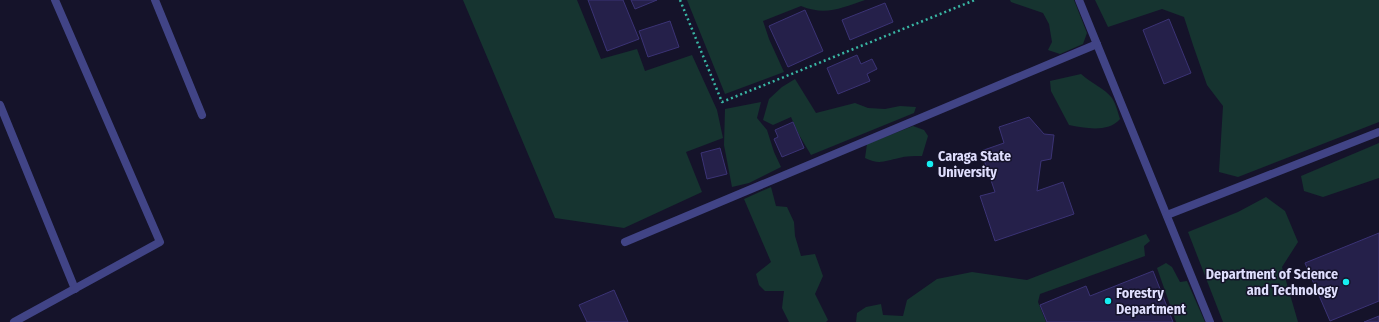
<svg xmlns="http://www.w3.org/2000/svg" width="1379" height="322" font-family="'Fira Sans Condensed',sans-serif">
<style>
.green{fill:#163430}
.building{fill:#25204a;stroke:#3b3375}
.lines{fill:none;stroke-linecap:round;stroke-linejoin:round}
.path{stroke:#39b6a4;stroke-width:2.5;stroke-dasharray:2 3;stroke-linecap:butt}
.lane{stroke:#414486;stroke-width:8}
.street{stroke:#414486;stroke-width:8}
.poi-dot{fill:#16eef1;stroke:#15132a;stroke-width:1.5}
.labels{text-anchor:middle;dominant-baseline:central;stroke-width:3;stroke-linejoin:round;paint-order:stroke}
.poi-label{font-size:14px;font-weight:bold;fill:#dfdefd;stroke:#15132a;text-anchor:start}
</style>
<rect width="100%" height="100%" fill="#15132a"/>
<g class="green">
<path d="M463,0h114l24,59 36,-10 8,22 47,-16 25,55 6,28 -37,14 16,40 -78,36 -69,-10z"/>
<path d="M687,0h178c-24,8 -39,16 -64,6l-38,15 6,18 15,33 -59,22z"/>
<path d="M1010,0h64l13,33 -4,11 -23,10 -12,-4 4,-8 -3,-18 -6,-11 -32,-11z"/>
<path d="M1095,0h284v122l-141,55 -19,-5 4,-66 -16,-21 -14,-40 -9,-28 -22,-8 -54,18z"/>
<path d="M1081,74c10,9 23,14 31,24 4,6 6,15 8,21 -12,14 -35,9 -51,6l-18,-34 -1,-10z"/>
<path d="M795,79l21,34 39,-10 13,5 17,1 15,-3 16,1 -2,6 -103,42 -13,-22 -7,-16 -18,8 -10,-5 6,-21 13,-12z"/>
<path d="M761,102l-4,16 10,12 7,22 7,15 -32,16 -17,4 -8,-42 1,-36z"/>
<path d="M913,126l11,4 4,6 -6,20c-8,0 -16,0 -23,2 -14,3 -20,7 -34,0l2,-14z"/>
<path d="M1379,143v35l-56,19 -19,-6 -3,-15z"/>
<path d="M771,187l5,19 11,1 7,15 1,14 6,20 14,-2 8,22 -8,18 13,26 -2,2h-37l-7,-14 2,-17h-19l-6,-6 -3,-11 15,-12 -27,-63z"/>
<path d="M1266,197l19,14 13,31 -16,25 16,55h-75l-35,-90 50,-20z"/>
<path d="M1146,234l4,7 -6,5 1,10 -105,38 -2,8 8,20h-190l1,-9 9,-6 15,-3 2,11 20,1 4,-16 30,-21 35,-7 55,8z"/>
<path d="M1166,263l6,4 8,15 7,-1 18,41h-29l-19,-54z"/>
</g>
<g class="building">
<path d="M588,0h35l16,39 -32,12z"/>
<path d="M631,0h26l-22,9z"/>
<path d="M885,3l8,19 -43,18 -8,-20z"/>
<path d="M805,10l18,41 -35,16 -19,-41z"/>
<path d="M1169,19l22,54 -27,11 -21,-54z"/>
<path d="M670,21l9,26 -31,10 -9,-26z"/>
<path d="M857,55l4,9 11,-5 5,10 -10,5 3,7 -32,13 -11,-26z"/>
<path d="M1029,117l15,17 10,1 -3,24 -10,2 -4,30 26,-9 11,32 -79,27 -15,-45 15,-4 -14,-41 23,-8 -5,-16z"/>
<path d="M793,122l11,26 -22,9 -8,-18 4,-2 -3,-7z"/>
<path d="M720,148l7,26 -20,5 -6,-26z"/>
<path d="M1379,233v68l-49,20 -25,-58z"/>
<path d="M1153,271l20,51h-126l-7,-17 46,-19 4,10z"/>
<path d="M614,290l14,32h-41l-8,-17z"/>
<path d="M1379,316v6h-15z"/>
</g>
<g class="lines">
<path class="path" d="M680,0l42,102 253,-102"/>
<g class="lane">
<path d="M1079,0l131,322"/>
<path d="M1167,215l212,-83"/>
<path d="M625,242l472,-198"/>
</g>
<g class="street">
<path d="M155,0l47,115"/>
<path d="M0,105l75,184"/>
<path d="M14,322l146,-80 -105,-242"/>
</g>
</g>
<g class="poi-dot">
<circle cx="930" cy="164" r="4"/>
<circle cx="1346" cy="282" r="4"/>
<circle cx="1108" cy="301" r="4"/>
</g>
<g class="labels">
<g class="poi-label">
<text x="938" y="156">Caraga State<tspan x="938" dy="16">University</tspan></text>
<text x="1338" y="274" text-anchor="end">Department of Science<tspan x="1338" dy="16">and Technology</tspan></text>
<text x="1116" y="293">Forestry<tspan x="1116" dy="16">Department</tspan></text>
</g>
</g>
</svg>
